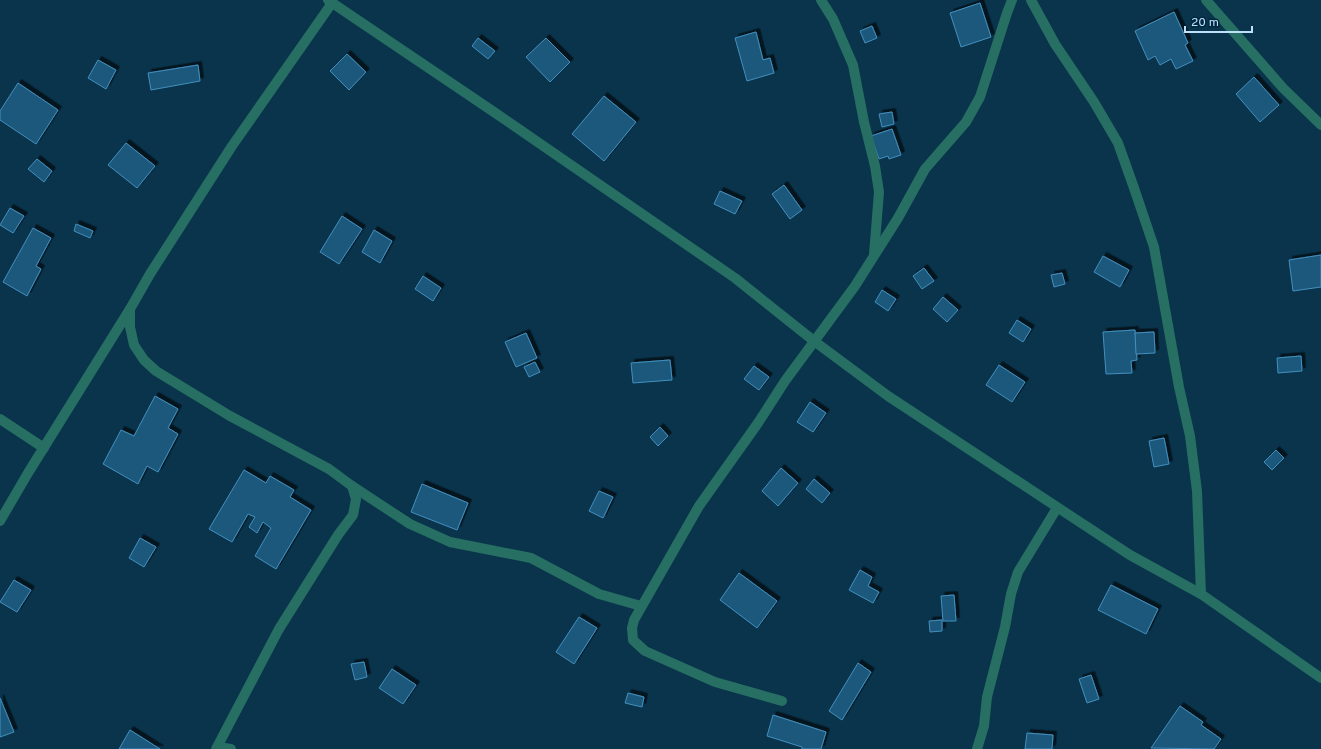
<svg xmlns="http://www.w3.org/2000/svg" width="1321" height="749" font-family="Overpass,sans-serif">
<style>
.building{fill:#1d597c;stroke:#438fbe;filter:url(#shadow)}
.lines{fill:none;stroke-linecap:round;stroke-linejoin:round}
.minor{stroke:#266f62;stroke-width:10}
</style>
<defs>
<filter id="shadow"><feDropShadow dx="3.5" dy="-3.5" stdDeviation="0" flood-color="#0009"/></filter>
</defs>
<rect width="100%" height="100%" fill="#09344c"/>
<g class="building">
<path d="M980,3l11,34 -30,10 -11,-34z"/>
<path d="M1174,12l14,31 -3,2 8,16 -17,8 -5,-10 -11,6 -5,-9 -7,4 -13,-29z"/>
<path d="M872,26l5,12 -12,5 -5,-12z"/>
<path d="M756,32l7,28 7,-2 4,15 -27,8 -12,-43z"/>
<path d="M478,38l17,13 -7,8 -16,-13z"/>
<path d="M546,38l24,24 -20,20 -24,-25z"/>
<path d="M347,54l19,18 -17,18 -19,-19z"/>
<path d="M98,60l18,10 -10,19 -18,-11z"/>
<path d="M198,65l2,16 -49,9 -3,-17z"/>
<path d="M1254,77l25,28 -19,17 -24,-28z"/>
<path d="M18,83l40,27 -22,34 -36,-24v-9z"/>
<path d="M604,96l32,26 -32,39 -32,-27z"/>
<path d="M892,112l2,12 -12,3 -3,-13z"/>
<path d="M892,129l9,26 -12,4 -1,-3 -9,3 -8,-23z"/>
<path d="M126,143l29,23 -18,22 -29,-23z"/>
<path d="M37,159l15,12 -8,11 -16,-13z"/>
<path d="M784,185l18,25 -12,9 -18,-25z"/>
<path d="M720,191l22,10 -7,13 -21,-10z"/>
<path d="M10,208l14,8 -11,17 -13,-8z"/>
<path d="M342,216l20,13 -23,35 -19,-12z"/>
<path d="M76,224l17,7 -3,7 -16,-7z"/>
<path d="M33,228l18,10 -15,28 5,3 -14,27 -24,-14z"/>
<path d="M374,230l18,11 -12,22 -18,-11z"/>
<path d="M1321,255v32l-28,4 -4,-31z"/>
<path d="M1103,256l26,14 -9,17 -26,-15z"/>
<path d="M924,268l10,13 -12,8 -9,-13z"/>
<path d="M1062,273l3,11 -11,3 -3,-12z"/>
<path d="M423,276l18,12 -8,13 -18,-12z"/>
<path d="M882,290l14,9 -8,12 -13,-9z"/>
<path d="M943,297l15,13 -11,12 -14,-13z"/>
<path d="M1017,320l14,9 -8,13 -14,-9z"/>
<path d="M1135,330l2,30 -6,1 1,12 -26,1 -3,-42z"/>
<path d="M1154,332l1,21 -19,1 -1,-21z"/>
<path d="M526,333l11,25 -21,9 -11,-25z"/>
<path d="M1301,356l1,15 -24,2 -1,-15z"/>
<path d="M670,360l2,20 -39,3 -2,-20z"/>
<path d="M535,362l5,10 -11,5 -5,-10z"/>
<path d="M999,365l26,17 -13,20 -26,-17z"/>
<path d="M754,366l15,11 -10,13 -15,-11z"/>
<path d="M155,396l23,13 -10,19 10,6 -20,38 -11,-6 -9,18 -35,-20 18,-34 13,6z"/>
<path d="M810,402l16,11 -13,19 -16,-10z"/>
<path d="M660,427l8,9 -10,10 -8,-9z"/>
<path d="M1164,438l5,26 -15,3 -5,-26z"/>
<path d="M1276,450l8,8 -12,12 -8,-8z"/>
<path d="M781,468l17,15 -20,23 -16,-15z"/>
<path d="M244,470l22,13 4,-7 24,14 -4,7 21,13 -35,59 -21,-13 16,-28 -8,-6 -6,11 -8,-6 6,-10 -7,-3 -16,28 -23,-13z"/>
<path d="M814,479l16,14 -8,10 -16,-14z"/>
<path d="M422,484l46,19 -11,27 -46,-18z"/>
<path d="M599,491l14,6 -10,21 -14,-7z"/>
<path d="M140,538l16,9 -12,20 -15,-9z"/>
<path d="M860,570l12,7 -4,9 11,6 -6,11 -24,-13z"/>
<path d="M739,573l38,28 -20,27 -37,-28z"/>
<path d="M14,580l17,10 -14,22 -17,-10z"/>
<path d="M1111,585l47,24 -12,25 -48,-24z"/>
<path d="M954,595l2,26h-13l-2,-25z"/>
<path d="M579,617l18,11 -23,36 -18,-12z"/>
<path d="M942,620v11l-12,1 -1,-11z"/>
<path d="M364,662l3,15 -12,3 -4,-16z"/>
<path d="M858,663l13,9 -29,48 -13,-9z"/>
<path d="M392,669l24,16 -13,19 -24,-16z"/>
<path d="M1091,675l8,24 -12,4 -8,-24z"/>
<path d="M628,693l16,4 -2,10 -17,-4z"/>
<path d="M0,698l14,34 -14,5z"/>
<path d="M1180,706l23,16 -2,3 20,14 -7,10 -63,-1z"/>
<path d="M773,715l53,17 -5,17h-19v-2l-35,-11z"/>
<path d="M130,730l30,19h-41z"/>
<path d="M1027,733l26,2 -1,14h-27z"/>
</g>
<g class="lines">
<g class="minor">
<path d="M328,0l166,112 241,166 79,63 74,55 242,159 71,39 120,84"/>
<path d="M821,0l12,19 20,46 11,57 11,44 4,26 -5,62"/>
<path d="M1031,0l24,44 39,58 24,41 16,45 20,59 25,140 11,49 7,55 4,103"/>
<path d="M1206,0l77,88 38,37"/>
<path d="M0,419l44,29"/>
<path d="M352,486l58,38 40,18 81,16 68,36 42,12"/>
<path d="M0,521l28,-48 102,-164"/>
<path d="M782,701l-67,-19 -70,-31 -12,-11 -1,-12 2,-8 65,-114 59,-83 27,-42 70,-95 43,-68 27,-49 41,-47 14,-25 27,-84 5,-13"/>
<path d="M218,747l13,2"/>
<path d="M216,749l63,-120 59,-94 15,-20 3,-16 -4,-13 -23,-17 -99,-53 -74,-45 -12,-11 -10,-15 -4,-18v-18l20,-35 82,-128 100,-143"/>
<path d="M977,749l7,-23 3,-29 18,-70 6,-33 7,-22 39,-64"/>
</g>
</g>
<path d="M1185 26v6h67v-6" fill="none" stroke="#bde1fa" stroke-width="2"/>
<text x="1191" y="26" font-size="12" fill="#bde1fa" stroke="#002941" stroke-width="3" paint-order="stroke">20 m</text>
</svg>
